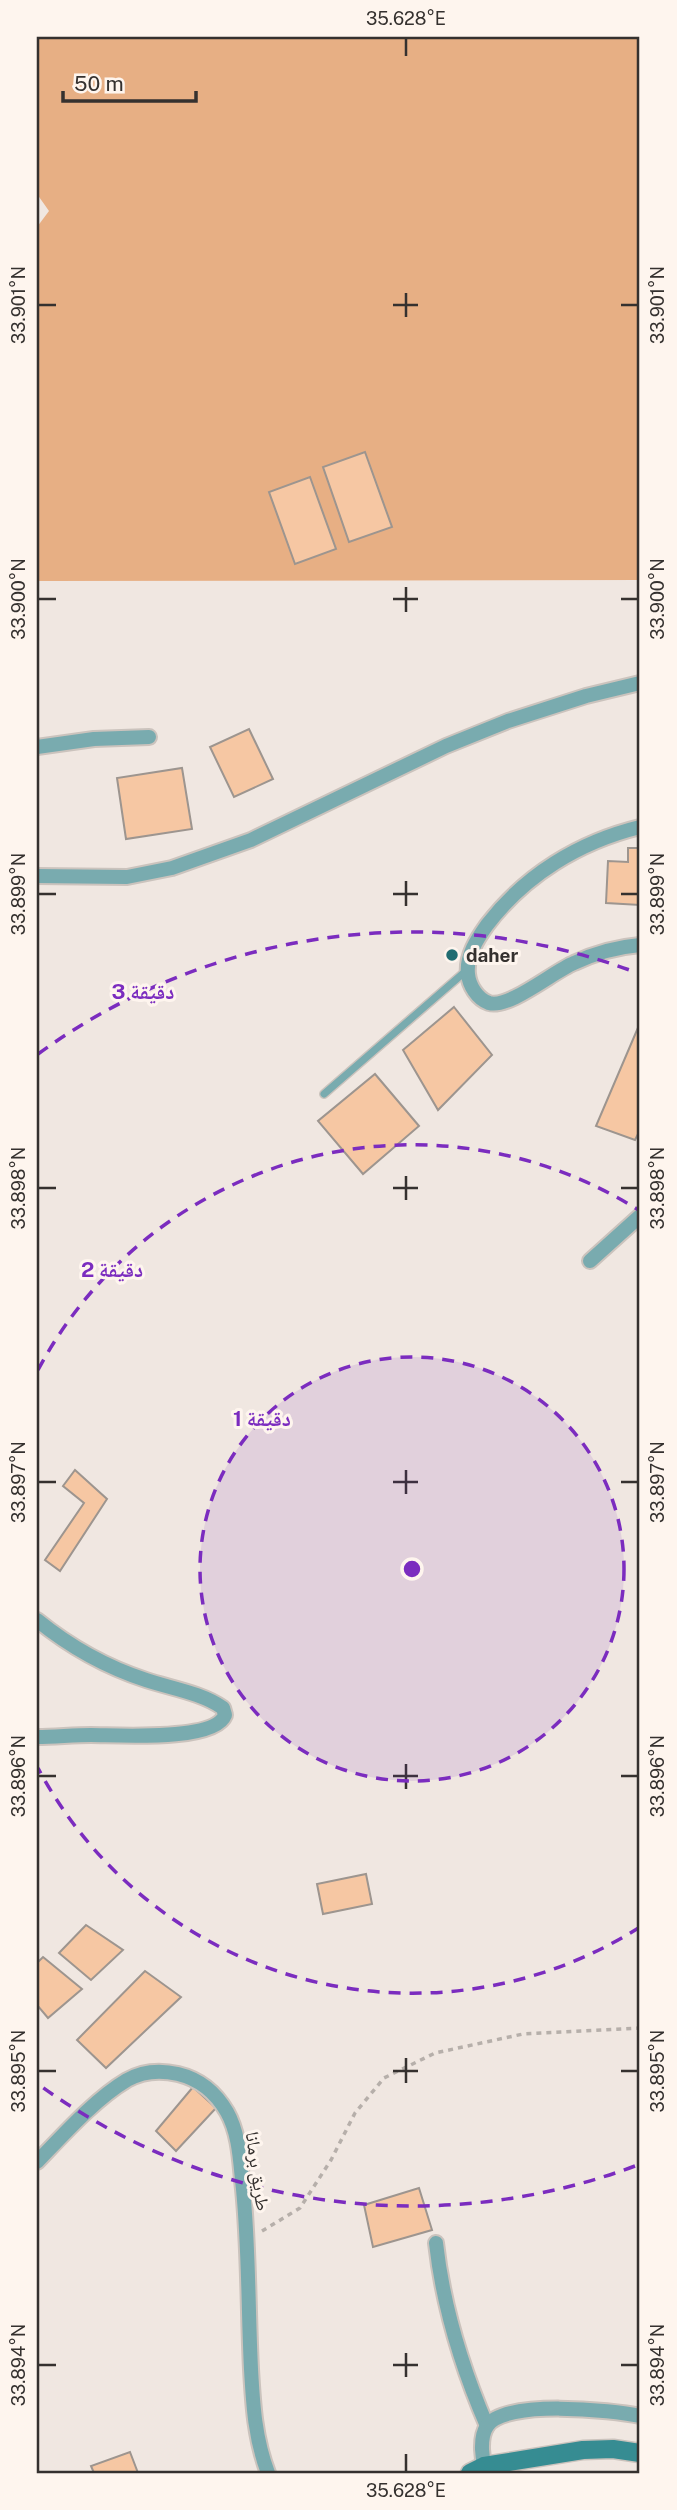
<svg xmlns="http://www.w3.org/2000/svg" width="677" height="2510" font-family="'Public Sans','Noto Naskh Arabic',sans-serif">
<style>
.green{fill:#e7af84}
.building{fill:#f6c7a3;stroke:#9d958f;stroke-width:2}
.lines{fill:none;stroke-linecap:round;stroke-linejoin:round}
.lane-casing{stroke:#cbc3bd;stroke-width:10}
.street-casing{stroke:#cbc3bd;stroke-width:18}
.secondary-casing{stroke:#cbc3bd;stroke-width:21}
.path{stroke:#b6afaa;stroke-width:3.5;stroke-dasharray:5 5;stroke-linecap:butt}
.lane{stroke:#79abaf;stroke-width:7}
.street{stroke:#79abaf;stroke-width:14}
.secondary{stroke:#368c92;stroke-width:18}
.ticks{fill:none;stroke:#35312f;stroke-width:2.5}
.ring{fill:none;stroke:#7b2cbf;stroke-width:3.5;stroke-dasharray:12 9}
.poi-dot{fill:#216d72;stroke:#fef5ee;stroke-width:2.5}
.labels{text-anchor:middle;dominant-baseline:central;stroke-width:6;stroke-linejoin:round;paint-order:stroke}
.poi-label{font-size:19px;font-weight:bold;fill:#35312f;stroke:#fef5ee;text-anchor:start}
.street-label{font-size:19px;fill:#35312f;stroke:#fef5ee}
.centre{fill:#7b2cbf;stroke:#fef5ee;stroke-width:3.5}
.ring-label{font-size:21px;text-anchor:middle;font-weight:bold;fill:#7b2cbf;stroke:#fef5ee;stroke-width:6;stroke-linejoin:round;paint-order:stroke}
.neatline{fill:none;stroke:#35312f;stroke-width:2.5}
.ticks-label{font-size:18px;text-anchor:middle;fill:#35312f}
</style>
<rect width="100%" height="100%" fill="#f0e7e1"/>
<path class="green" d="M37,37h603v543l-603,1v-354l12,-16 -12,-17z"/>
<g class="building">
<path d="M365,452l27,75 -43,15 -26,-75z"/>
<path d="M310,477l26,72 -41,15 -26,-72z"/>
<path d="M249,729l24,50 -39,18 -24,-50z"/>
<path d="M182,768l10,61 -66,10 -9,-61z"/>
<path d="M628,848h12v57l-34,-2 2,-42 20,1z"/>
<path d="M454,1007l38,48 -54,55 -35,-60z"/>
<path d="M640,1023v107l-5,10 -39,-14z"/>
<path d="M375,1074l44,52 -56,48 -45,-53z"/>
<path d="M75,1470l32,29 -47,72 -15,-11 39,-57 -21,-17z"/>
<path d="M366,1874l6,30 -49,10 -6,-30z"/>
<path d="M86,1925l37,25 -32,30 -32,-27z"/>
<path d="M43,1957l39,32 -34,29 -11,-13v-42z"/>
<path d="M145,1971l36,26 -75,71 -29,-28z"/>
<path d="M193,2087l23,21 -40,43 -20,-20z"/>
<path d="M419,2188l13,42 -59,17 -9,-42z"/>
<path d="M130,2452l8,21h-44l-3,-7z"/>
</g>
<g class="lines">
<g class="lane-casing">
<path id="lane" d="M324,1094l143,-124"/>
</g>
<g class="street-casing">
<g id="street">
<path d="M37,747l57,-8 55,-2"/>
<path d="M640,827c-61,15 -115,48 -153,98 -10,14 -21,31 -19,49 1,11 9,25 21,29 20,6 65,-32 85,-40 21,-10 43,-16 66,-18"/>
<path d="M37,876l90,1 45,-9 79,-28 195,-94 62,-25 78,-25 54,-13"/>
<path d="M590,1261l50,-45"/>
<path d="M37,1620c32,26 69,47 109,60 24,8 56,13 77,28l2,7c-10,27 -108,20 -134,20 -18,0 -36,2 -54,2"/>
<path d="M37,2162c26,-27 58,-63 90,-82 16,-9 34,-10 51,-6 21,5 38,19 49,38 13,23 13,52 16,77 6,60 5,120 8,180 2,36 4,70 17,104"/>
<path d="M436,2243c7,63 26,125 51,183"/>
<path d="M486,2473c-4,-13 -7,-35 1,-47 18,-27 125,-16 153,-10"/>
</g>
</g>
<g class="secondary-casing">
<path id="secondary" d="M470,2473l14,-7 99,-16 30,-1 27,4"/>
</g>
<path class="path" d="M262,2231l38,-23 31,-48 24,-47 29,-35 51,-25 88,-19 117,-6"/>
<use href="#lane" class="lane"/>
<use href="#street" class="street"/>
<use href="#secondary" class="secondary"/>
</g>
<path class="ticks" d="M406,38v18M406,293v24M38,305h18M393,305h25M621,305h17M406,587v25M38,599h18M393,599h25M621,599h17M406,881v25M38,894h18M393,894h25M621,894h17M406,1176v24M38,1188h18M393,1188h25M621,1188h17M406,1470v24M38,1482h18M393,1482h25M621,1482h17M406,1764v25M38,1776h18M393,1776h25M621,1776h17M406,2058v25M38,2071h18M393,2071h25M621,2071h17M406,2353v24M38,2365h18M393,2365h25M621,2365h17M406,2454v18"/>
<circle cx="412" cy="1569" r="212" fill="#7b2cbf" fill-opacity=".12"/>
<g class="ring">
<circle cx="412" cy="1569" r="212"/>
<path d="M640 1927A424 424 0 0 1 38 1768M38 1370A424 424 0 0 1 640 1211"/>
<path d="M635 2166A637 637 0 0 1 38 2084M38 1054A637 637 0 0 1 635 972"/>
</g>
<circle class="poi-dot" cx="452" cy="955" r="7"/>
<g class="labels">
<g class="poi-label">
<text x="466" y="955">daher</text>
</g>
<g class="street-label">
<text transform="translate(258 2171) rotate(82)">طريق برمانا</text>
</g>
</g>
<circle cx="412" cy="1569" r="10" class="centre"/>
<g class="ring-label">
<text x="143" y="999">3 دقيقة</text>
<text x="112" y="1277">2 دقيقة</text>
<text x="262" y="1426">1 دقيقة</text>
</g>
<rect width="677" height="2510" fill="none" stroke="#fef5ee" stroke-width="77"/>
<path d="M63 91v10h133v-10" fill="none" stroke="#35312f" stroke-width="3.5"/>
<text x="74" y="91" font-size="21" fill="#35312f" stroke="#fef5ee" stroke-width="5" paint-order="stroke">50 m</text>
<rect x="38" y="38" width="600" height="2434" class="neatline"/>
<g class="ticks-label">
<text x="406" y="25">35.628°E</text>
<text transform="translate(19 305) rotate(-90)" y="6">33.901°N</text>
<text transform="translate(658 305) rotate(-90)" y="6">33.901°N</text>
<text transform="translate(19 599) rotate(-90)" y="6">33.900°N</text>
<text transform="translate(658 599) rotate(-90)" y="6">33.900°N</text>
<text transform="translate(19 894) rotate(-90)" y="6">33.899°N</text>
<text transform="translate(658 894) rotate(-90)" y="6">33.899°N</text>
<text transform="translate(19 1188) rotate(-90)" y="6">33.898°N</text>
<text transform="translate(658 1188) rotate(-90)" y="6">33.898°N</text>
<text transform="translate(19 1482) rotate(-90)" y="6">33.897°N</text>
<text transform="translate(658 1482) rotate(-90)" y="6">33.897°N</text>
<text transform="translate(19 1776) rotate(-90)" y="6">33.896°N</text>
<text transform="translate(658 1776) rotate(-90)" y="6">33.896°N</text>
<text transform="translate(19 2071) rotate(-90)" y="6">33.895°N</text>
<text transform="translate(658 2071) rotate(-90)" y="6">33.895°N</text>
<text transform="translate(19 2365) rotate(-90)" y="6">33.894°N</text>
<text transform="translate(658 2365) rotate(-90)" y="6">33.894°N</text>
<text x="406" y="2497">35.628°E</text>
</g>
</svg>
